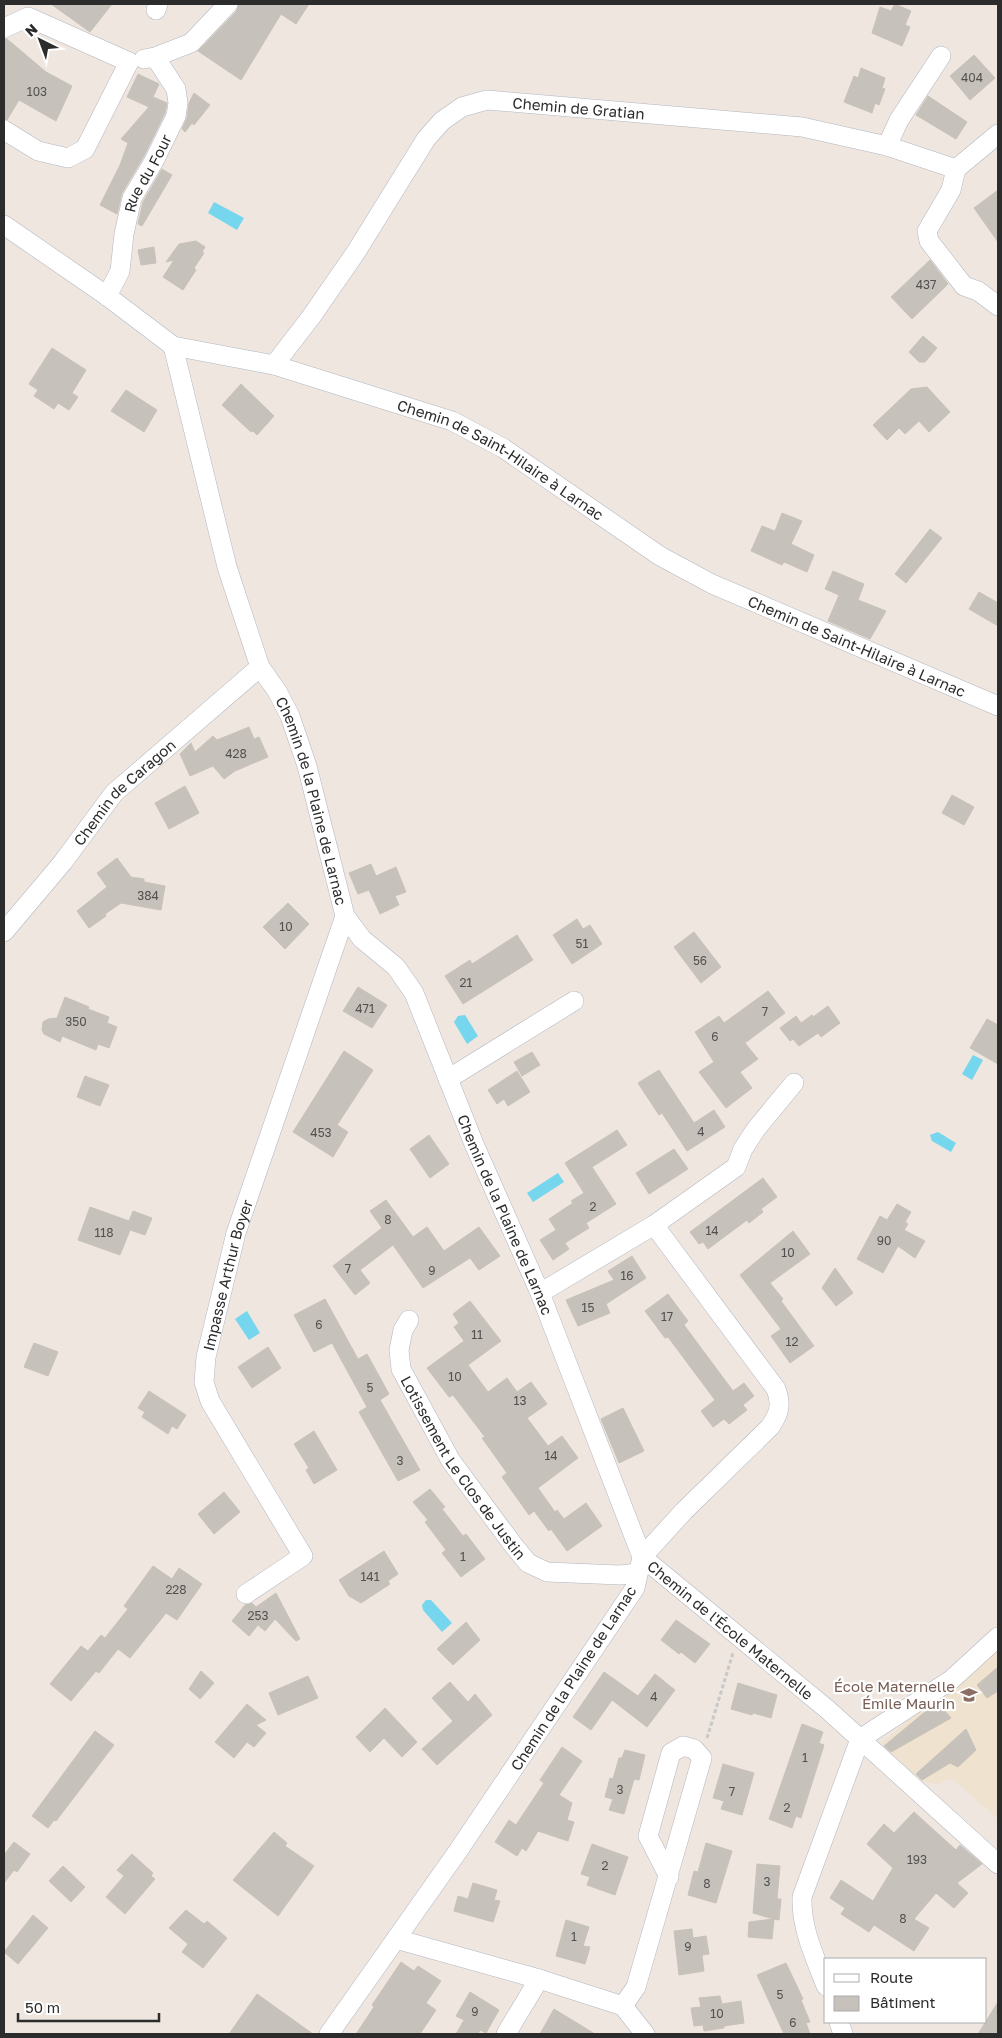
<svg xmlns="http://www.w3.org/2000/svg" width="1002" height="2038" font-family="'Golos Text',sans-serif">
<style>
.education{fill:#efe2cf}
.water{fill:#75d6ed}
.building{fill:#c6c1ba;stroke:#c9c2b9}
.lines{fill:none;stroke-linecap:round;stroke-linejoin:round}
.minor-casing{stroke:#b2b6c0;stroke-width:20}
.path{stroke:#c8c8c8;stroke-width:3;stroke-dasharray:4 2.5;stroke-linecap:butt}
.minor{stroke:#fff;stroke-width:19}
.labels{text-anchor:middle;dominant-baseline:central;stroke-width:4.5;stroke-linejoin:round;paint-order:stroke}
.number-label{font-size:12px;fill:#525150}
.street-label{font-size:15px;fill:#2c2c2c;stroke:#fff}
.education-label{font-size:15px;fill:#785e54;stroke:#fff;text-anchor:end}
</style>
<rect width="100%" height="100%" fill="#eee6df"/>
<path class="education" d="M998,1646v173l-45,-40 -9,2 -5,4 -18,-5 -40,-37z"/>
<g class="water">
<path d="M214,202l30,16 -7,12 -29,-17z"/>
<path d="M465,1015l13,21 -11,8 -13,-22 4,-6z"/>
<path d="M973,1055l10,5 -11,20 -10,-6z"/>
<path d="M938,1132l18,11 -5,9 -19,-11 -2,-6z"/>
<path d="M558,1173l6,9 -31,20 -6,-9z"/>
<path d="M247,1311l13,22 -11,7 -14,-21z"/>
<path d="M426,1600h5l21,23 -10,9 -19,-22 -1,-5z"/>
</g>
<g class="building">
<path d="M51,4h61l-22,28z"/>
<path d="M239,4h70l-13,20 -15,-10 -40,66 -43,-29 38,-39z"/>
<path d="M895,4l16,7 -6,14 5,2 -8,19 -30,-13 8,-26 11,4z"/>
<path d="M4,39h3l39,33 26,14 -16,35 -37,-21 -12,20 -3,-1z"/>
<path d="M974,55l21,23 -25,22 -20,-24z"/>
<path d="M861,68l24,10 -3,10 3,1 -6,16 -4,-2 -3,10 -28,-11 10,-26 4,2z"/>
<path d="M138,74l21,10 -6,13 14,6 -2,10 -21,43 -22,37 -5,21 -17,-9 20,-40 8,-22 -7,-4 28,-32 -22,-10z"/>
<path d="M194,93l16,12 -16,20 -2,-2 -7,9 -3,-3 5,-11 2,-15z"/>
<path d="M928,96l39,26 -11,17 -40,-24z"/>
<path d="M162,169l10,6 -30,51 -4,-2 5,-22z"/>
<path d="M998,190v52l-24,-34z"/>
<path d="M196,241l9,6 -3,5 2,1 -10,15 2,2 -13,20 -20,-13 11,-17 -8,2 13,-18z"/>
<path d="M154,247l2,16 -15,2 -3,-15z"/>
<path d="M930,260l18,24 -36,35 -21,-22z"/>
<path d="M923,336l14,12 -12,14h-6l-10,-10z"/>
<path d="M52,348l34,22 -14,23 6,4 -9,13 -11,-7 -4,6 -20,-13 4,-6 -9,-6z"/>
<path d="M241,384l33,32 -17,19 -4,-4 -2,1 -29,-27z"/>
<path d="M927,387l23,25 -21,20 -10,-11 -14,13 -6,-6 -12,12 -14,-15 38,-36z"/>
<path d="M126,390l31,20 -13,22 -33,-21z"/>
<path d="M782,513l20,8 -11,23 23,11 -7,17 -23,-10 -2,3 -31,-14 11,-25 13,5z"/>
<path d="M930,529l12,9 -36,45 -11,-9z"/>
<path d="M833,571l31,13 -6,16 28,11 -16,28 -42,-18 11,-26 -14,-6z"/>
<path d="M979,592l19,11v23l-29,-17z"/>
<path d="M249,727l5,12 5,-2 9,20 -33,14 -11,8 -11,-13 -23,10 -10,-22 11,-11 4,9 18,-16 4,4z"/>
<path d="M185,786l14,27 -30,16 -14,-26z"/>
<path d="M952,795l22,12 -10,18 -22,-12z"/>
<path d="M117,858l14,19 13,2v3l21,4 -4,24 -40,-7 -16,11 1,2 -17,12 -12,-17 30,-24 -10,-14z"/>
<path d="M371,864l5,12 20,-9 10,25 -11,4 4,9 -19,9 -11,-24 -11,4 -9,-21z"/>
<path d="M288,903l21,21 -24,25 -22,-22z"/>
<path d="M577,919l6,10 7,-4 12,19 -30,20 -19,-29z"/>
<path d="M694,932l27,35 -20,16 -27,-36z"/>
<path d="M517,935l16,25 -70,44 -18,-28 25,-16 2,4z"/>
<path d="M358,987l29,18 -15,23 -29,-17z"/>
<path d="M768,991l17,22 -40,30 13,16 -18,13 12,16 -26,20 -27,-36 15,-10 -19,-30 24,-16 5,7z"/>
<path d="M65,997l24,10 -1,2 21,8 -2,6 10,4 -8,21 -11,-4 -2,6 -34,-14 -2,6 -16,-8 -2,-4 1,-8 5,-3 9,-1z"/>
<path d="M828,1006l12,17 -19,14 -3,-4 -19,13 -6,-7 -3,2 -10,-13 16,-12 5,7 11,-8 1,2z"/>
<path d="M987,1019l11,6v39l-28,-16z"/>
<path d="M344,1051l29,19 -36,55 11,7 -15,25 -40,-25z"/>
<path d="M532,1052l8,13 -18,11 -8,-14z"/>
<path d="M659,1070l35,53 20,-13 11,17 -38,24 -25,-38 -3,2 -21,-32z"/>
<path d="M517,1071l13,21 -22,14 -4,-7 -7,5 -9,-14z"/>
<path d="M85,1076l24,9 -9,21 -23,-9z"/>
<path d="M617,1130l10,15 -35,22 24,37 -30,19 3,5 -24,15 4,6 -16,11 -13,-20 16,-10 -7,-11 24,-16 -2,-2 13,-8 -19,-30z"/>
<path d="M429,1135l20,29 -19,14 -20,-29z"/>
<path d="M674,1149l14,20 -39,25 -13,-21z"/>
<path d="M763,1178l14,19 -16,12 2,3 -14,11 -2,-3 -39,29 -5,-7 -4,2 -9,-12z"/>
<path d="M386,1200l27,37 14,-10 17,24 35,-24 21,29 -21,14 -9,-12 -47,30 -30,-43 -33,25 10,13 -15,12 -22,-29 49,-38 -12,-17z"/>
<path d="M897,1204l14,8 -6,10 3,2 -4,6 21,11 -10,17 -17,-12 -15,27 -26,-14 23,-43 7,4z"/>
<path d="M90,1207l39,14 4,-10 19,7 -7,17 -15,-5 -10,25 -42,-15z"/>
<path d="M793,1231l17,23 -40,29 13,16 -2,2 33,45 -24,17 -19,-27 10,-7 -41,-54z"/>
<path d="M632,1256l14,22 -40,26 4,9 -32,13 -12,-26 48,-20 -6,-9z"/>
<path d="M835,1268l18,25 -17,13 -14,-18z"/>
<path d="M668,1294l20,27 -4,4 49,66 11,-8 10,13 -11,9 4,5 -18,14 -5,-5 -11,8 -12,-16 14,-11 -47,-63 -3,1 -20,-27z"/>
<path d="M325,1299l33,60 9,-5 22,40 -9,6 40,70 -22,11 -39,-69 8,-5 -35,-64 -18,9 -20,-37z"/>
<path d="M470,1301l31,40 -33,24 20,27 19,-14 10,14 14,-10 16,22 -20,14 21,28 14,-10 16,22 -40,30 17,24 2,-2 7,9 22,-16 16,23 -35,25 -16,-22 -2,2 -15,-20 -5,4 -27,-38 5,-4 -25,-35 3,-1 -32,-42 -4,2 -22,-29 37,-27 -10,-14 5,-4 -6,-9z"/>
<path d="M34,1343l24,9 -10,24 -24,-9z"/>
<path d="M268,1347l13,21 -29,20 -14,-21z"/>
<path d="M149,1391l37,24 -9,14 -5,-3 -4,8 -26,-17 3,-5 -7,-4z"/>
<path d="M623,1408l21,43 -25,12 -18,-44z"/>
<path d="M314,1431l23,39 -23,14 -8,-14 3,-2 -15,-24z"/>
<path d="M430,1489l15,18 -3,2 21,27 3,-2 19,25 -24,18 -19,-24 4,-3 -21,-28 3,-2 -15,-18z"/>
<path d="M224,1492l16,20 -26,22 -16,-20z"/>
<path d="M384,1551l14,23 -10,7 2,3 -29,19 -12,-7 -10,-16z"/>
<path d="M153,1566l19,13 7,-11 23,16 -25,36 -11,-7 -36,45 -12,-9 -19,24 -3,-2 -25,30 -21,-17 31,-38 7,5 13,-16 4,3 23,-29 -4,-3z"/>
<path d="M276,1593l24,46 -4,2 -21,-22 -10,12 -7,-6 -9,11 -17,-15 13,-16 7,-2 4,4z"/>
<path d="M676,1620l34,24 -15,19 -14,-11 -2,2 -18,-14z"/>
<path d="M466,1622l14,18 -27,25 -16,-16z"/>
<path d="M998,1667v24l-11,7 -10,-13z"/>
<path d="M201,1671l13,12 -14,16 -11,-10z"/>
<path d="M604,1672l34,24 17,-22 20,16 -28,37 -35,-27 -21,30 -18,-13z"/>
<path d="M308,1676l10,22 -40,17 -9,-22z"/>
<path d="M450,1682l18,20 7,-8 17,21 -55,50 -15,-16 31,-28 -21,-23z"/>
<path d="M738,1683l39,12 -6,23 -18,-5 -1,2 -21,-6z"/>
<path d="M937,1702l14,16 -60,34 -7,-6z"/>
<path d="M247,1704l19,16 -10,5 10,8 -12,14 -7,-5 -13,16 -19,-16z"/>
<path d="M385,1708l32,34 -15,15 -18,-19 -14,14 -14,-15z"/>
<path d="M802,1724l21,8 -4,11 5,2 -23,73 -5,-2 -4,12 -23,-9z"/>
<path d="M966,1729l10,21 -18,17 -8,-4 -28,17 -6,-6z"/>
<path d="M95,1731l19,14 -58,76 -2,-1 -6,8 -16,-12z"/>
<path d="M562,1747l20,14 -23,34 13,8 -5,17 7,2 -6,19 -30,-10 -12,20 -4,-3 -5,8 -22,-14 14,-22 7,5 28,-42 -4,-3z"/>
<path d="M625,1750l20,5 -6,25 -5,-1 -10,35 -15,-4 4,-11 -8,-2 5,-19 3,1 6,-21h3z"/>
<path d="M723,1764l31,9 -12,42 -21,-6 3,-8 -11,-3z"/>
<path d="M914,1812l42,38 4,-5 22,19 -25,19 11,10 -14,15 -18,-15 -22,26 15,9 -15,23 -40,-26 -5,7 -28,-18 4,-6 -15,-10 11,-18 32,21 20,-33 -26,-24 17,-20 10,9z"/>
<path d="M274,1832l13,11 -2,3 29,20 -36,50 -45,-36z"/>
<path d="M14,1842l16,12 -13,18 -3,-2 -10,13v-28z"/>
<path d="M706,1843l26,8 -16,52 -28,-8 6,-24 4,1z"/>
<path d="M592,1844l36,13 -13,38 -28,-10 3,-8 -9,-3z"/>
<path d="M132,1854l21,19 -2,3 4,3 -30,35 -19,-17 18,-21 -7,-6z"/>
<path d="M757,1864l23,2 -3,33h4l-2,21 -5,-1 -2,20 -24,-2 1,-15 24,-3 -20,-6z"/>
<path d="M63,1866l22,21 -14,15 -22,-21z"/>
<path d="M473,1883l24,7 -3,10 6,1 -7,21 -39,-11 4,-15 10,3z"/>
<path d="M186,1910l18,14 3,-3 20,17 -24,30 -21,-16 6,-8 -19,-16z"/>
<path d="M33,1915l15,13 -30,36 -14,-12z"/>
<path d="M566,1920l23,7 -6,19 7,1 -5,17 -29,-8z"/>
<path d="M692,1929l1,9 13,-2 3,18 -7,1 2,16 -25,4 -5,-44z"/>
<path d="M401,1962l13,9 4,-5 23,15 -15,22 10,7 -16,24h-64l18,-27 -2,-2z"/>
<path d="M786,1963l17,36 -2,1 9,22 -4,1 4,11h-26l-27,-59z"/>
<path d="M470,1992l29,18 -13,23 -6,-3 -2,4h-22l8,-14 -8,-4z"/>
<path d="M257,1994l56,40h-84z"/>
<path d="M720,1996l2,8 19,-3 3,22 -20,3v2l-20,3 -1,-6 -9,1 -3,-18 10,-1 -2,-9z"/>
<path d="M998,2002v32h-20z"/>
<path d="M554,2009l41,25h-55z"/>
</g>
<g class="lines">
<g class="minor-casing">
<g id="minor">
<path d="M156,10l2,-6"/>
<path d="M4,28l24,-11 101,45"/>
<path d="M144,59l11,-2 36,-14 37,-39"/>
<path d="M4,130l34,21 30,7 17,-9 44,-87"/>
<path d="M887,146l12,-26 42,-64"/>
<path d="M956,169l-5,21 -24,41 2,10 35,45 14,5 20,15"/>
<path id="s1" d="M4,225l103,71 66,50 101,19 178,56 51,27 157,108 52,28 286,122"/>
<path id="s2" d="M107,296l13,-25 4,-37 8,-36 22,-37 22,-45 2,-13 -2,-14 -21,-32"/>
<path id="s3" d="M173,346l54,221 33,100 17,24 13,25 17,50 38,150 17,23 34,28 18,26 60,151 66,149 102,264 -7,31 -177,263 -129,183"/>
<path id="s4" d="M274,365l37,-48 45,-65 70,-113 16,-18 20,-14 25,-7 315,27 85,19 69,23 42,-35"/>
<path id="s5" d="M4,932l59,-70 51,-69 146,-126"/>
<path d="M448,1079l126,-78"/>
<path id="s6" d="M654,1225l122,164c6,16 3,25 -6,38l-86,84 -42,46 185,152 171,155"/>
<path d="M540,1293l114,-68 82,-58 7,-18 13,-20 38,-46"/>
<path id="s7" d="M409,1320l-6,10 -4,20 2,19 50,92 63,85 14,17 19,9 73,3 18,-2"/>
<path id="s8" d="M246,1594l57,-38 -93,-155 -6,-19 2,-25 30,-124 109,-317"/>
<path d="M860,1739l91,-59 47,-43"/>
<path d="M396,1939l143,40 84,27 22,28"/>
<path d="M826,1986c-11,-29 -25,-57 -24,-89l58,-158"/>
<path d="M623,2006l13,-19 66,-229 -8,-9 -11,-3 -12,7 -23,83 21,41"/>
<path d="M839,2022l4,12"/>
<path d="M506,2034l33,-55"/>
</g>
</g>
<path class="path" d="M707,1738l26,-85"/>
<use href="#minor" class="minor"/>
</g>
<defs>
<g id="school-bare" transform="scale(1.35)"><path d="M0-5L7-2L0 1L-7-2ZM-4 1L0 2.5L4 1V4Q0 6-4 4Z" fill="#8d6e63" stroke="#fff" stroke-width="2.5" paint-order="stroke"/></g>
</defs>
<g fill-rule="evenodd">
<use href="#school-bare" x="969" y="1695"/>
</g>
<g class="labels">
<g class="number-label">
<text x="972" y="77">404</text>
<text x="37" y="91">103</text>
<text x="926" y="284">437</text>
<text x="236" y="753">428</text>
<text x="148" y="895">384</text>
<text x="286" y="926">10</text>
<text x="582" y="943">51</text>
<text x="700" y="960">56</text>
<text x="466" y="982">21</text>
<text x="365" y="1008">471</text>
<text x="765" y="1011">7</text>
<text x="76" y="1021">350</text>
<text x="715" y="1036">6</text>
<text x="701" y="1131">4</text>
<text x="321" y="1132">453</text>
<text x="593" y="1206">2</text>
<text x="388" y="1219">8</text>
<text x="712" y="1230">14</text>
<text x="104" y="1232">118</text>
<text x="884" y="1240">90</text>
<text x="788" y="1252">10</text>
<text x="348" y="1268">7</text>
<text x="432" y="1270">9</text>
<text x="627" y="1275">16</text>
<text x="588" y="1307">15</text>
<text x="667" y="1316">17</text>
<text x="319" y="1324">6</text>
<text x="477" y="1334">11</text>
<text x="792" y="1341">12</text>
<text x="455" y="1376">10</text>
<text x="370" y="1387">5</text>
<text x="520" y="1400">13</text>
<text x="551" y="1455">14</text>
<text x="400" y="1460">3</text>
<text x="463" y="1556">1</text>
<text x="370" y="1576">141</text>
<text x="176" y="1589">228</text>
<text x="258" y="1615">253</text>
<text x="654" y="1696">4</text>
<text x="805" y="1757">1</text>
<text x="620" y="1789">3</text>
<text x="732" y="1791">7</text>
<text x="787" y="1807">2</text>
<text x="917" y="1859">193</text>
<text x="605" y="1865">2</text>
<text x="767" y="1881">3</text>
<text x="707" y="1883">8</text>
<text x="903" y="1918">8</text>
<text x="574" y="1936">1</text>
<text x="688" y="1946">9</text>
<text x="780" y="1994">5</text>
<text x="475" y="2011">9</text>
<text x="717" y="2013">10</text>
<text x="793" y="2022">6</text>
</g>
<g class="street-label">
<text stroke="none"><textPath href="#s4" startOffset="439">Chemin de Gratian</textPath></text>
<text stroke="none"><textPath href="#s2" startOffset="131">Rue du Four</textPath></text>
<text stroke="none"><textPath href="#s1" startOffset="558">Chemin de Saint-Hilaire à Larnac</textPath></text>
<text stroke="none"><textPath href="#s1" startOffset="962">Chemin de Saint-Hilaire à Larnac</textPath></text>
<text stroke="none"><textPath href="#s5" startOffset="185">Chemin de Caragon</textPath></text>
<text stroke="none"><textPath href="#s3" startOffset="478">Chemin de la Plaine de Larnac</textPath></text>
<text stroke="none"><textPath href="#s3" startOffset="942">Chemin de la Plaine de Larnac</textPath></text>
<text stroke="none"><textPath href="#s8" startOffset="379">Impasse Arthur Boyer</textPath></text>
<text stroke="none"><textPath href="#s7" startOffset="168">Lotissement Le Clos de Justin</textPath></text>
<text stroke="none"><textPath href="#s6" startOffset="542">Chemin de l'École Maternelle</textPath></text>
<text transform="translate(573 1678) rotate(-57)">Chemin de la Plaine de Larnac</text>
</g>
<g class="education-label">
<text x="955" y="1686">École Maternelle<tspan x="955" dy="17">Émile Maurin</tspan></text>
</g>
</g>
<rect width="1002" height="2038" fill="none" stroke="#2c2c2c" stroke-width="10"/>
<rect x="824" y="1958" width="162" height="65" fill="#ffffff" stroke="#ababab"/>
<rect x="834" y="1974" width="25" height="8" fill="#ffffff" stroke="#ababab"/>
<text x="870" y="1983" font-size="15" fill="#2c2c2c">Route</text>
<rect x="834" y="1996" width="25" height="15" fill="#c6c1ba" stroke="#ababab"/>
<text x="870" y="2008" font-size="15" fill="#2c2c2c">Bâtiment</text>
<g transform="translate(40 40) rotate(318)" stroke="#ffffff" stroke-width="4" paint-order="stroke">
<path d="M0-4L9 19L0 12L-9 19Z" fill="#2c2c2c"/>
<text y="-8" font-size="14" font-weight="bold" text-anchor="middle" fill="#2c2c2c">N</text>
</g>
<path d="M18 2013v8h141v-8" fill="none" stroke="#2c2c2c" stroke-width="2.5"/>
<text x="25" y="2013" font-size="15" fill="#2c2c2c" stroke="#ffffff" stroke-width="4" paint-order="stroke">50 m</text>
</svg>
